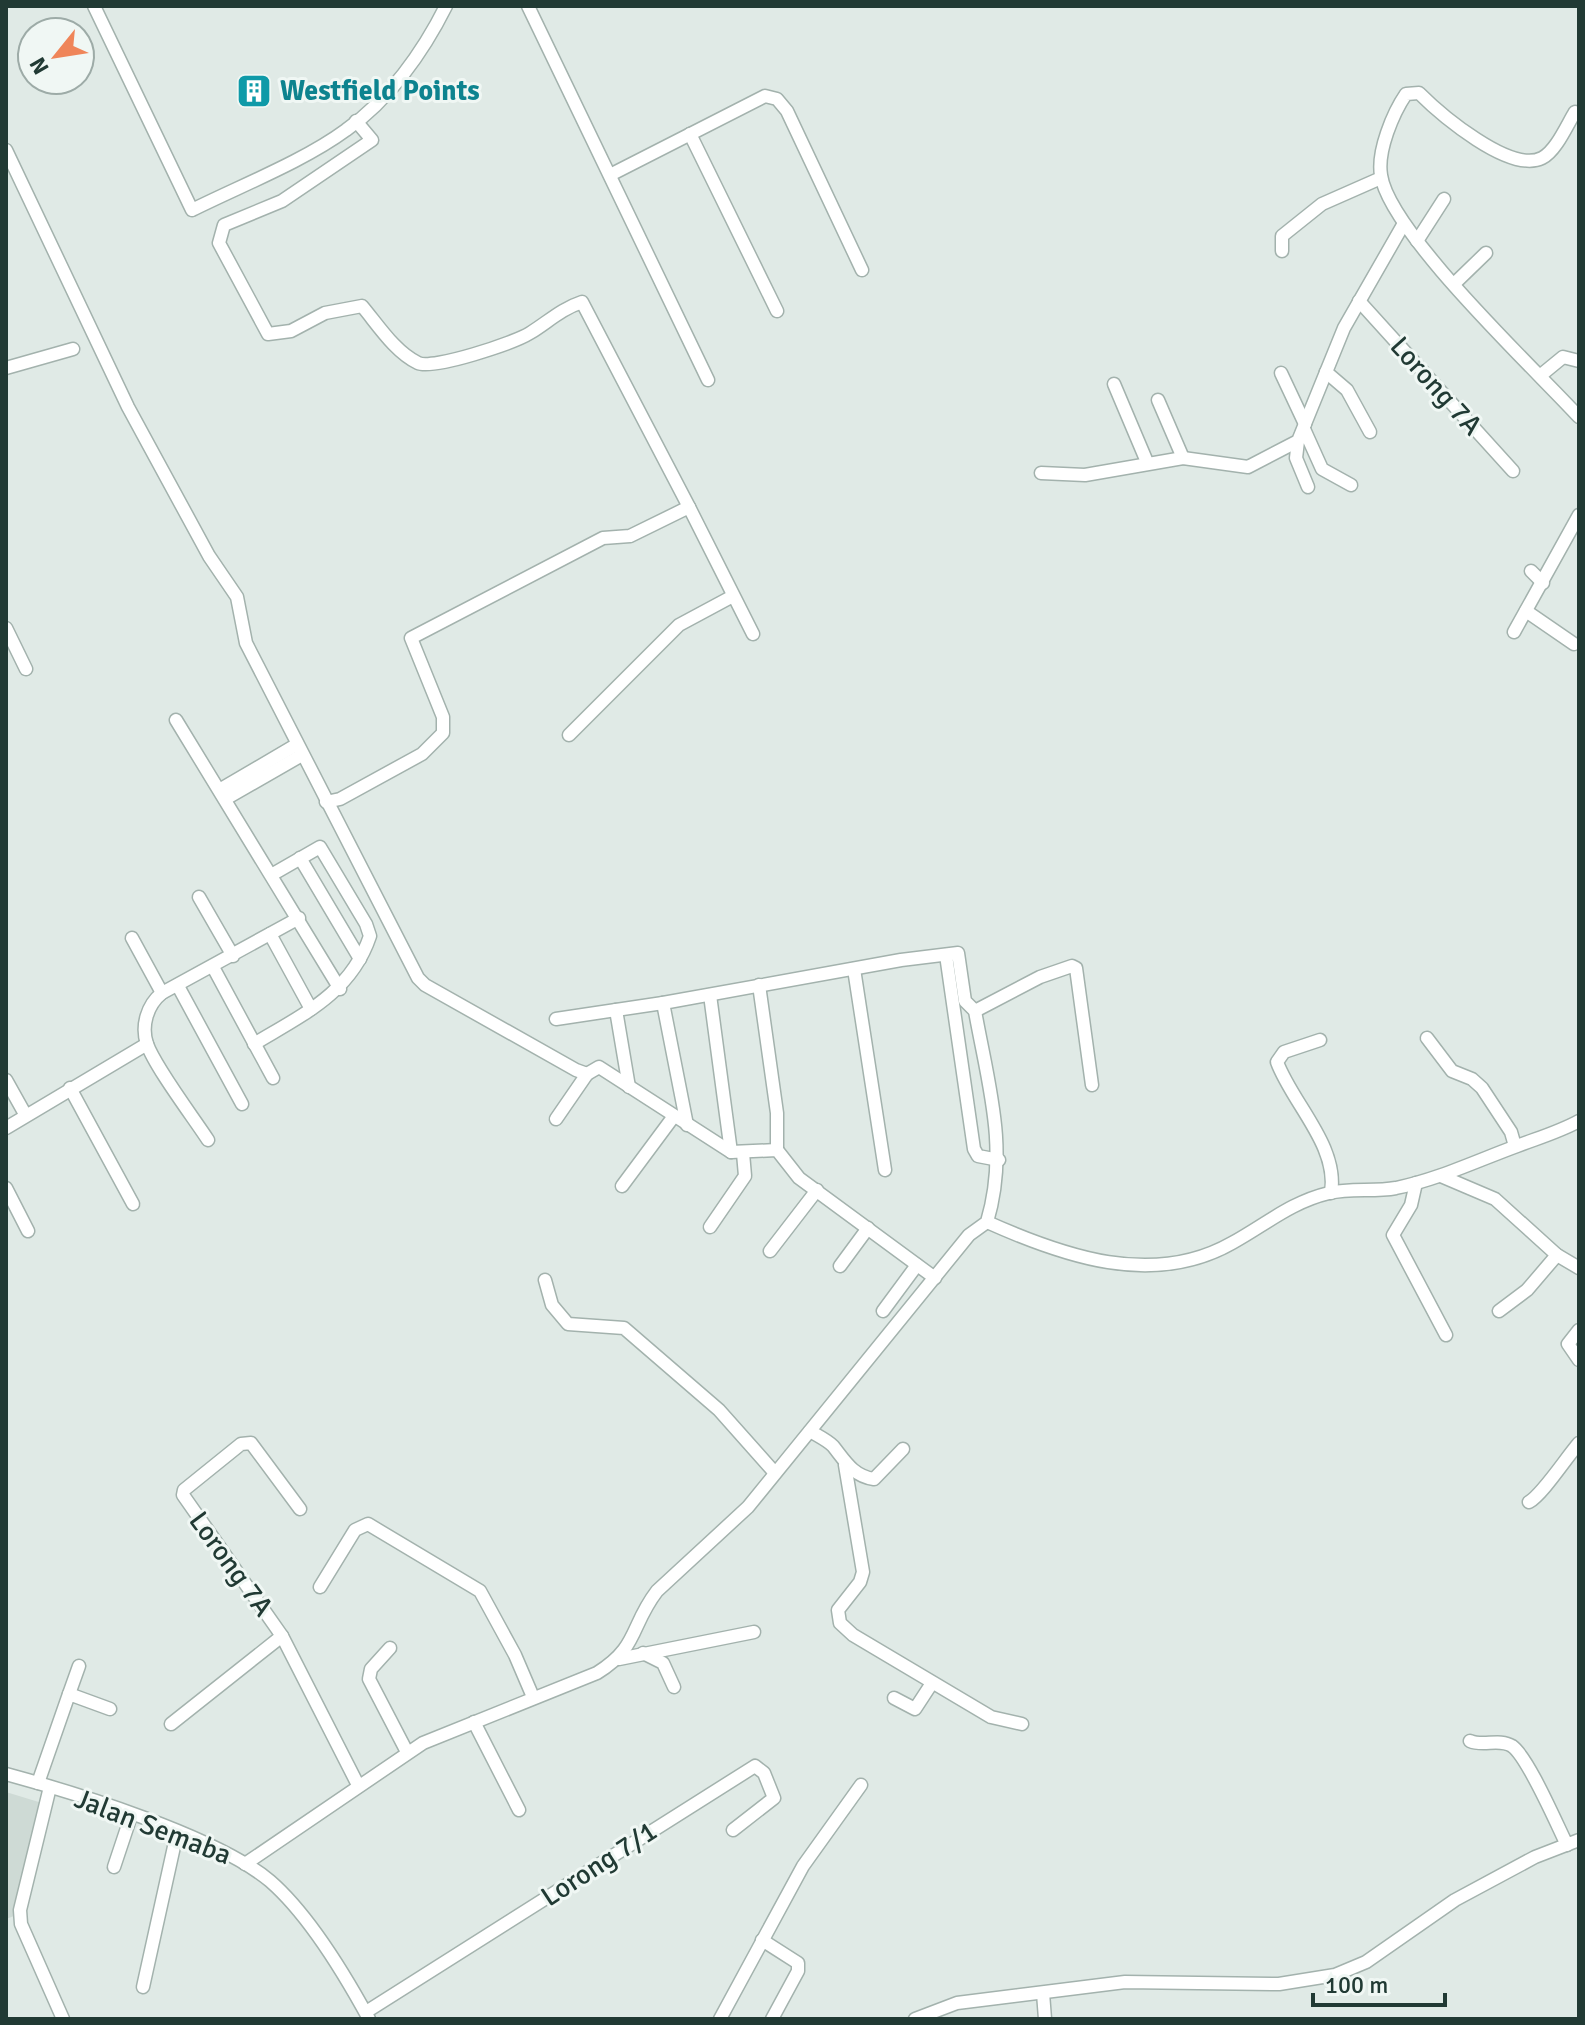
<svg xmlns="http://www.w3.org/2000/svg" width="1585" height="2025" font-family="Signika,sans-serif">
<style>
.built{fill:#cedad5}
.lines{fill:none;stroke-linecap:round;stroke-linejoin:round}
.minor-casing{stroke:#a3b2ad;stroke-width:15}
.minor{stroke:#fff;stroke-width:12}
.labels{text-anchor:middle;dominant-baseline:central;stroke-width:6;stroke-linejoin:round;paint-order:stroke}
.culture-label{font-size:28px;font-weight:bold;fill:#0d838f;stroke:#f0f7f4;text-anchor:start}
.street-label{font-size:28px;fill:#213a34;stroke:#f0f7f4}
</style>
<rect width="100%" height="100%" fill="#e0eae6"/>
<path class="built" d="M6,1792l36,11 -28,113 -8,3z"/>
<g class="lines">
<g class="minor-casing">
<g id="minor">
<path d="M94,6l98,204c48,-24 112,-49 154,-80 43,-30 77,-78 100,-124"/>
<path d="M528,6l180,374"/>
<path d="M1575,112c-8,13 -19,39 -33,46 -32,16 -102,-44 -123,-65l-13,1c-13,19 -29,57 -25,81 8,57 154,194 198,242"/>
<path d="M356,121l16,19 -90,61 -58,24 -5,18 49,91 23,-3 34,-18 37,-7c16,19 33,46 56,57 15,7 96,-20 112,-30 18,-11 31,-24 52,-31l107,205"/>
<path d="M690,134l87,177"/>
<path d="M6,150l122,257 81,149 28,41 9,46 172,335 7,7 151,85 11,4 12,-7 132,85 46,-2 22,28 136,100"/>
<path d="M610,175l155,-79 12,3 10,12 75,159"/>
<path d="M1417,241l27,-42"/>
<path d="M1282,251v-15l40,-32 59,-26"/>
<path d="M1455,283l31,-30"/>
<path d="M1359,301l154,170"/>
<path d="M6,368l67,-19"/>
<path d="M1326,372l21,18 23,42"/>
<path d="M1281,373l24,51"/>
<path d="M1541,375l22,-18 16,4"/>
<path d="M1114,384l33,78"/>
<path d="M1158,400l25,58"/>
<path d="M1304,429l18,40 29,16"/>
<path d="M1298,441l-2,17 12,29"/>
<path d="M1041,473l44,2 98,-17 65,9 50,-26 46,-113 59,-103"/>
<path d="M1531,571l12,12"/>
<path d="M1526,611l48,33"/>
<path d="M6,628l20,41"/>
<path d="M1514,632l65,-117"/>
<path d="M176,720l164,269"/>
<path d="M569,735l110,-110 54,-29"/>
<path d="M221,789l75,-44"/>
<path d="M227,798l75,-43"/>
<path d="M326,802l14,-3 82,-45 21,-21v-16l-32,-79 192,-100 27,-2 59,-29 64,127"/>
<path d="M300,858l60,101"/>
<path d="M199,897l34,59"/>
<path d="M270,934l41,75"/>
<path d="M132,938l30,55"/>
<path d="M946,955l28,194 4,7 21,4"/>
<path d="M213,967l60,111"/>
<path d="M854,969l31,201"/>
<path d="M759,985l18,128v37"/>
<path d="M178,986l64,118"/>
<path d="M710,995l21,157"/>
<path d="M616,1010l13,77"/>
<path d="M975,1011l65,-34 32,-11 4,2 16,117"/>
<path d="M556,1019l107,-16"/>
<path d="M1427,1038l25,33 20,8 10,9 29,44 4,14"/>
<path d="M1320,1040l-36,12 -7,10c15,41 62,84 54,131"/>
<path d="M254,1044c48,-29 97,-51 116,-108l-4,-12 -46,-77 -47,27"/>
<path d="M6,1080l19,34"/>
<path d="M70,1088l63,116"/>
<path d="M556,1119l31,-45"/>
<path d="M6,1128l141,-84"/>
<path d="M208,1140c-15,-23 -53,-73 -61,-96 -6,-18 0,-39 15,-51l137,-75"/>
<path d="M1441,1176l54,23 62,56 22,13"/>
<path d="M1416,1183l-5,22 -18,30 53,100"/>
<path d="M622,1186l52,-70"/>
<path d="M6,1188l22,43"/>
<path d="M987,1222c76,34 166,66 245,21 33,-18 59,-41 97,-50 22,-5 45,-1 67,-5 43,-9 80,-27 121,-42 21,-8 42,-14 62,-25"/>
<path d="M710,1227l35,-51 -2,-23"/>
<path d="M770,1251l47,-61"/>
<path d="M840,1266l28,-38"/>
<path d="M545,1280l7,25 16,19 56,4 95,82 56,63"/>
<path d="M883,1311l34,-46"/>
<path d="M1499,1311l28,-21 30,-35"/>
<path d="M1579,1330l-11,14 11,16"/>
<path d="M810,1431c8,5 17,9 23,15 12,15 20,30 41,33l29,-30"/>
<path d="M845,1465l18,107 -3,10 -22,28 2,13 13,12 138,82 31,7"/>
<path d="M1529,1502c13,-7 37,-44 50,-59"/>
<path d="M300,1509l-49,-66 -10,1 -57,46 -1,5 99,141 76,149"/>
<path d="M320,1587l35,-57 13,-6 112,67 35,64 18,42"/>
<path d="M390,1648l-19,21 -2,10 38,73"/>
<path d="M643,1653l20,10 11,24"/>
<path d="M619,1659l135,-27"/>
<path d="M69,1694l10,-28"/>
<path d="M894,1698l21,11 17,-26"/>
<path d="M474,1722l45,88"/>
<path d="M171,1724l111,-88"/>
<path d="M1470,1741c13,6 29,-3 42,5 16,11 45,79 55,99"/>
<path d="M6,1774c70,19 210,62 264,107 38,33 75,94 99,138"/>
<path d="M38,1783l31,-89 41,15"/>
<path d="M50,1787l-30,123 1,14 42,95"/>
<path d="M245,1864l178,-121 174,-70c42,-26 33,-47 60,-82l91,-84 221,-272 18,-13c22,-73 1,-138 -12,-211l-10,-10 -7,-48 -57,7 -238,43 24,122"/>
<path d="M114,1867l17,-51"/>
<path d="M762,1940l36,23v8l-26,48"/>
<path d="M143,1987l34,-154"/>
<path d="M1043,1993l2,26"/>
<path d="M366,2012l389,-246 9,7 10,25 -41,32"/>
<path d="M720,2019l83,-153 58,-81"/>
<path d="M915,2019l42,-16 168,-21 154,2 56,-9 31,-13 89,-62 80,-43 44,-17"/>
</g>
</g>
<use href="#minor" class="minor"/>
</g>
<defs>
<g id="building-square" transform="scale(1.8)"><rect x="-9" y="-9" width="18" height="18" rx="4" fill="#0f9aa8" stroke="#f0f7f4"/><path d="M-4-6H4V6H1V3H-1V6H-4ZM-2.5-4.3h1.7v1.8h-1.7ZM.8-4.3h1.7v1.8H.8ZM-2.5-1h1.7V.8h-1.7ZM.8-1h1.7V.8H.8Z" fill="#fff"/></g>
</defs>
<g fill-rule="evenodd">
<use href="#building-square" x="254" y="91"/>
</g>
<g class="labels">
<g class="culture-label">
<text x="280" y="91">Westfield Points</text>
</g>
<g class="street-label">
<text transform="translate(1436 386) rotate(48)">Lorong 7A</text>
<text transform="translate(231 1564) rotate(54)">Lorong 7A</text>
<text transform="translate(153 1827) rotate(21)">Jalan Semaba</text>
<text transform="translate(599 1864) rotate(-33)">Lorong 7/1</text>
</g>
</g>
<rect width="1585" height="2025" fill="none" stroke="#213a34" stroke-width="16"/>
<g transform="translate(56 56) rotate(240)"><circle r="38" fill="#f0f7f4" stroke="#9daba7" stroke-width="2"/>
<path d="M0-6L14 30L0 20L-14 30Z" fill="#ef8559"/>
<text y="-12" font-size="22" font-weight="bold" text-anchor="middle" fill="#213a34">N</text>
</g>
<path d="M1313 1993v12h132v-12" fill="none" stroke="#213a34" stroke-width="4"/>
<text x="1325" y="1993" font-size="24" fill="#213a34" stroke="#f0f7f4" stroke-width="6" paint-order="stroke">100 m</text>
</svg>
